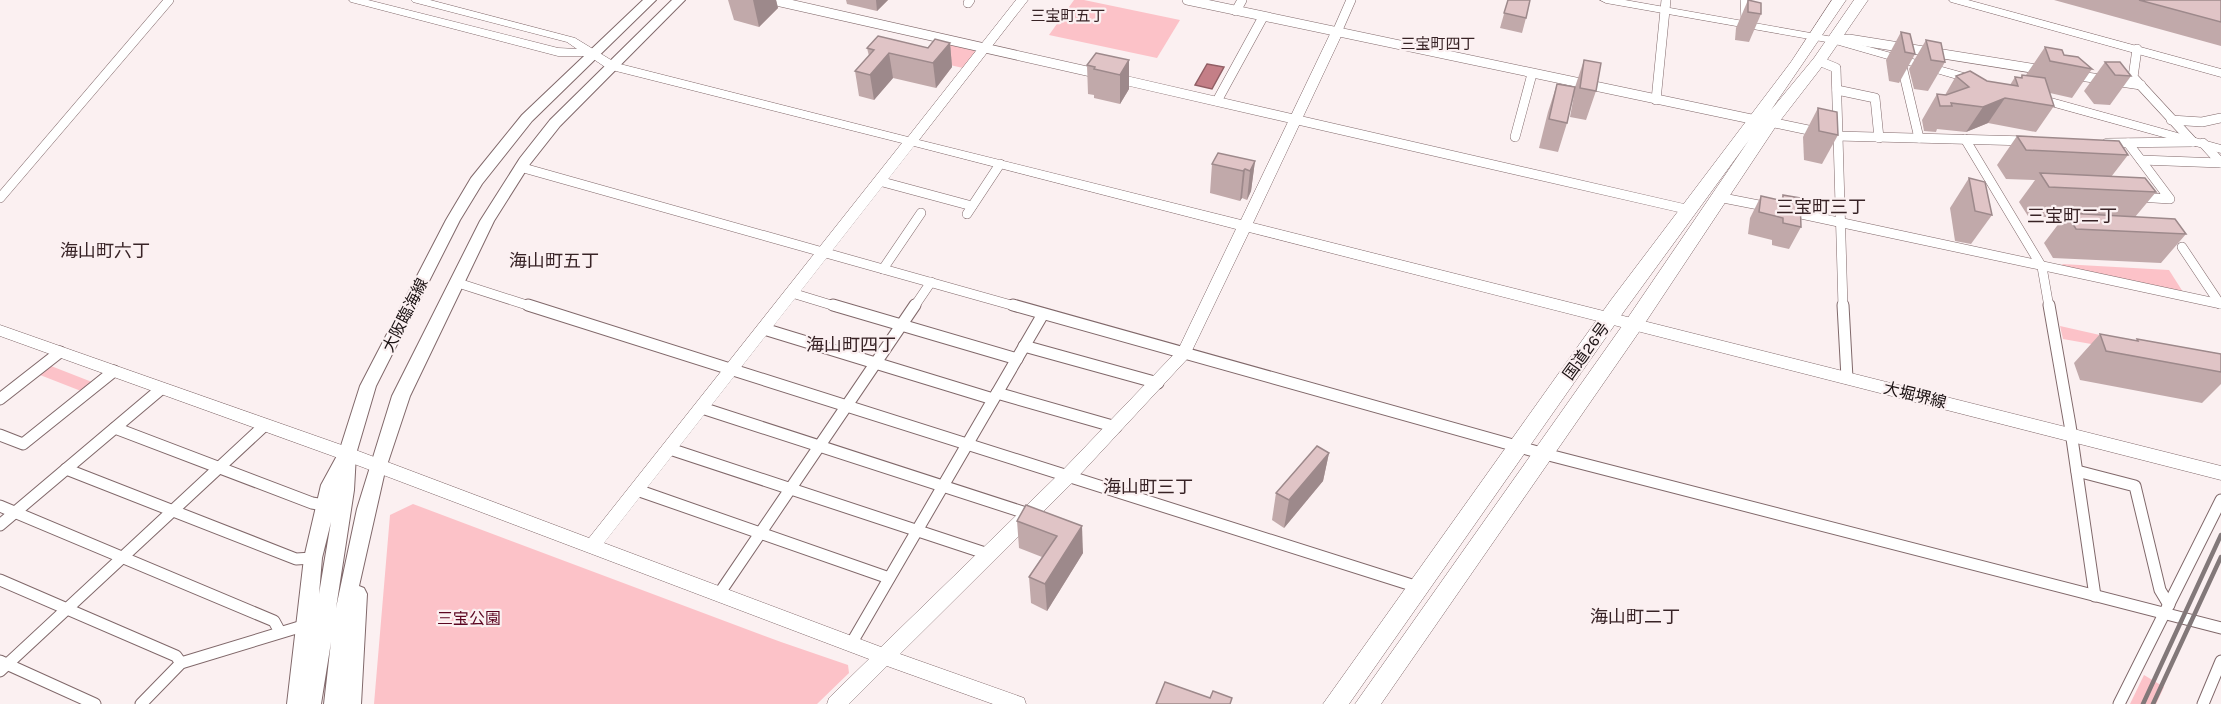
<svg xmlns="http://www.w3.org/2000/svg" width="2221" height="704" font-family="Karla,'Noto Sans JP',sans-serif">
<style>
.green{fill:#fcc2c8}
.water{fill:#c47f87;stroke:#915e64;stroke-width:1.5}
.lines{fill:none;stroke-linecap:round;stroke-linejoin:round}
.street-far1-casing{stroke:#80686a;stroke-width:10}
.street-casing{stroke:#80686a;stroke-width:13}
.secondary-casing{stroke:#80686a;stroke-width:1}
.primary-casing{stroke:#80686a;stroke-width:2}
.highway-casing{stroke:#80686a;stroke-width:1}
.street-far1{stroke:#fff;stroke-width:9}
.street{stroke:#fff;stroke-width:11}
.secondary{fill:#fff;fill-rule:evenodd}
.primary{fill:#fff;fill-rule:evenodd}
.highway{fill:#fff;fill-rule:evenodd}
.rail{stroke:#827879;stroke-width:4.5}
.wall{fill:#c1a9aa}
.shaded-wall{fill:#9d898b}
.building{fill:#e0c4c6;stroke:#9d898b;stroke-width:1.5}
.labels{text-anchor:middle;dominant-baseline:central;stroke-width:4.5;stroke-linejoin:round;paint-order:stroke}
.far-neighbourhood-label{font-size:15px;fill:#382326;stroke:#fbf0f1}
.street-label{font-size:16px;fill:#1a1112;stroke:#fbf0f1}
.park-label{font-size:16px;fill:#5b0520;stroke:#fbf0f1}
.neighbourhood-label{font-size:18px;fill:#382326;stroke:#fbf0f1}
</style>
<rect width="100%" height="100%" fill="#fbf0f1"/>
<g class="green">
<path d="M1074,0h10l96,20 -23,38 -108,-23z"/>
<path d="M943,41l34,10 -14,17 -35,-8z"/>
<path d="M2062,264l107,6 14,22 -120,-26z"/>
<path d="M2060,326l62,14 3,10 -62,-11z"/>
<path d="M51,366l41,16 -11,9 -41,-16z"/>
<path d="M413,504l368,138 67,23 1,8 -32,31h-443l16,-189z"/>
<path d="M2144,675l20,12 -8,17h-26z"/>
</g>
<path class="water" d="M1207,64l17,3 -12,22 -17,-4z"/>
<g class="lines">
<g class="street-far1-casing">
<g id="street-far1">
<path d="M772,0l328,74"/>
<path d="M1187,0l569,120"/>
<path d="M1745,0l1,22"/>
<path d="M968,3l2,-3"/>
<path d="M1236,11l6,-11"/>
<path d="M1337,32l14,-32"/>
<path d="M1833,40l16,-1 194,31"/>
<path d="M2137,49l-4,28 60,65"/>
<path d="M1819,61l17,7 7,239"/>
<path d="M1901,62l18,76"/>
<path d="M2073,75l68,10"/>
<path d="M1115,78l575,132"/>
<path d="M1837,90l38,8 4,40"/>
<path d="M1656,100l10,-100"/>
<path d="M1217,101l46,-84"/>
<path d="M2171,120l31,2 19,-4"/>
<path d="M1770,122l67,14 191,5"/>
<path d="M1515,137l17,-63"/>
<path d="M1965,139l77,128 7,40"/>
<path d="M2107,143l86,-1"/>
<path d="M2128,143l42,56 -32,-2"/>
<path d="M2203,143l18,20"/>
<path d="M2141,160l80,3"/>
<path d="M520,167l498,140"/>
<path d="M879,181l93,25"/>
<path d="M1718,197l51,10"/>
<path d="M0,198l169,-198"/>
<path d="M1787,211l434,93"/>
<path d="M967,214l33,-50"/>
<path d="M2182,247l38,57"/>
<path d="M883,269l38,-56"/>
<path d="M455,282l78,25"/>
<path d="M792,293l46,14"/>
<path d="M914,307l17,-25"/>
</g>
</g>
<g class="street-casing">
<g id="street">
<path d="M528,305l890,282"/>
<path d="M833,305l184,54"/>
<path d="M1013,305l528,148 680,175"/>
<path d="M1843,305l4,73"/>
<path d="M2049,305l21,120 25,171"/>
<path d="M764,329l229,70"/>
<path d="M1024,346l134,37"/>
<path d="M997,393l119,34"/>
<path d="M0,399l60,-47"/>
<path d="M702,408l327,106"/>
<path d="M115,428l197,75 12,2"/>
<path d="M0,435l23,9 91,-73"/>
<path d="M670,449l318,105"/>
<path d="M66,469l230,90 17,-1"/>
<path d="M2077,471l58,15 25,104 9,15"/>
<path d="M637,490l252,88"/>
<path d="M0,506l274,115 6,11"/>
<path d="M0,525l161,-136"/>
<path d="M0,580l176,76 5,7"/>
<path d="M719,594l196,-289"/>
<path d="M851,644l192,-330"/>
<path d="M0,661l95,43"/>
<path d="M0,671l265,-246"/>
<path d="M141,704l40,-41 125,-38"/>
<path d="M2119,704l102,-204"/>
<path d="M2203,704l18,-43"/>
</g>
</g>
<g class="secondary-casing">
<g id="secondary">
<path d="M349,0h19l190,48 19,1 -10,-7 -154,-40 -2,-2h19l145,38 41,25 292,74 108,-137h12l-109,140 322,80 90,-188 2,-2h8l2,2 -90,191 968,243v14l-972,-248 -60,125 -115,124 -174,173 124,44 2,6h-33l-106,-38 -38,38h-22l2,-6 40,-39 -528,-200 -341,-123v-11l353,124 236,89 313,-395 -294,-74 -19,-13h-31l-207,-54zM914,146l322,83 -58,121 -116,121 -181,176 -277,-104z"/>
<path d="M1600,0h25l208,37 149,41 2,3 -6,4 -146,-42 -226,-40z"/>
<path d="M1949,0h19l253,69v8l-270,-75z"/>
<path d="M2033,93l188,52v8l-192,-53 -2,-3z"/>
</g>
</g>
<g class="primary-casing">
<path id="primary" d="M643,0h13l-124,121 -50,63 -22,36 -84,166 -20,68 -2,36 -18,118 21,-99 35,-113 88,-175 40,-63 30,-38 122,-120h13l-125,126 -30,38 -36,57 -84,175 -25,75 -26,115 5,2 3,6 -6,110h-37l7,-62 -10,62h-34l17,-146 17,-73 18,-33 21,-66 86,-166 25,-42 51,-63zM331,522l-12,72 3,-36z"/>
</g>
<g class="highway-casing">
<path id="highway" d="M1832,0h14l-75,110 43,-52 40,-58h14l-44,64 -48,62 -135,203 -260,375h-26l272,-385 122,-179 -124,170 -276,394h-26l288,-404 180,-238z"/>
</g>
<use href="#street-far1" class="street-far1"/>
<use href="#street" class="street"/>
<use href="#secondary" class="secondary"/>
<use href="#primary" class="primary"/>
<use href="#highway" class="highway"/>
<g class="rail">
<path d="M2143,704l78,-169"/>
<path d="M2153,704l68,-147"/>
</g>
</g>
<g class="wall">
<path d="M728,0h48l2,8 -19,19 -25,-7z"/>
<path d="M846,0h42l-11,11 -30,-7z"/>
<path d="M1508,0l18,18 -4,15 -22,-5z"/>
<path d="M1748,0l13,14 -12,28 -14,-2 1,-12z"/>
<path d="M2054,0h167v46z"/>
<path d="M1901,32l14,22 -16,29 -10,-2 -3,-21z"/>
<path d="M1926,40l19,22 -17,29 -14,-2 -5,-20z"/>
<path d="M950,43l2,24 -16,21 -43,-10 -19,22 -15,-4 -4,-25 14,-15 -2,-8h61z"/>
<path d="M2045,47l19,8 28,14 -20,29 -22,-5 4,13 -18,26 -48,-9 -22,9 -29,-3 -1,3 -12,-1 -2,-11 15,-26 8,1 11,-19 54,9 5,-8 5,1 2,-3h4z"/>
<path d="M1129,60v29l-9,15 -26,-6v-3l-6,-1 -1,-29z"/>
<path d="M1584,60l12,31 -10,29 -16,-3 4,-22 -7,28 -9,29 -19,-4 9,-36 9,-28 18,3z"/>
<path d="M2105,62l26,14 -21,29 -16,-1 -10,-13z"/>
<path d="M1818,108l20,27 -16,29 -18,-4 -1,-23z"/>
<path d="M2017,136l111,19 -17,22 45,15 -21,25 51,17 -25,29 -108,-5 -9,-15 19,-25 -35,-2 -9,-14 16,-22 -29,-1 -9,-14z"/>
<path d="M1255,161l-4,30 -4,9 -5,-2 -2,3 -30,-8 2,-29z"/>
<path d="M1969,178l23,37 -21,29 -16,-3 -5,-33z"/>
<path d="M1783,195l18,32 -12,22 -17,-4v-5l-24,-6 2,-16 11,-22 19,5z"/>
<path d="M2100,334l36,7 1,-2 84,15v30l-19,19 -122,-23 -6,-17z"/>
<path d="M1329,453l-6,28 -39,47 -12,-8 4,-27z"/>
<path d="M1026,505l57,48 -36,58 -16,-8 -2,-26 13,-20 -23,-9 -2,-27z"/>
</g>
<g class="shaded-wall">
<path d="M753,0h23l2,8 -19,19z"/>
<path d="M876,0h12l-11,11z"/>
<path d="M950,43l2,24 -16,21 -3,-25z"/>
<path d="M889,53l4,25 -19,22 -4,-25z"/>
<path d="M1129,60v29l-9,15v-29z"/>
<path d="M2005,98l-17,25 -22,9 17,-25z"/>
<path d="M1255,161l-4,30 -4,9 3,-29z"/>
<path d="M1245,169l-3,29 -2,3 3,-30z"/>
<path d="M1329,453l-6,28 -39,47 5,-28z"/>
<path d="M1082,526l1,27 -36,58 -2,-27z"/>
</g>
<g class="building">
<path d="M1508,0h22l-4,18 -22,-5z"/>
<path d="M1748,0l13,3v11l-13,-2z"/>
<path d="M2139,0h82v22z"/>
<path d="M1901,32l9,2 5,20 -10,-2z"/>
<path d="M878,36l50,12 7,-9 15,4 -17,20 -44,-10 -19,22 -15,-4 19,-21 -7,-2z"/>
<path d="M1926,40l15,3 4,19 -14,-2z"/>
<path d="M2045,47l17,3 2,5 14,2 14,12 -42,-8z"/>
<path d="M1096,53l33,7 -9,15 -26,-6 1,-2 -8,-2z"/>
<path d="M1584,60l17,3 -5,28 -16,-3z"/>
<path d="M2105,62h15l11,14 -16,-1z"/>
<path d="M1970,71l17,10 31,5 -3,-9 7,1v-3l23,3 9,28 -49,-8 -22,9 -32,-4 1,3h-12l-3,-12 9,1 23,-8 -13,-11z"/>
<path d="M1557,84l18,3 -8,36 -18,-4z"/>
<path d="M1818,108l19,4 1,23 -19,-4z"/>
<path d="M2017,136l102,5 9,14 -102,-5z"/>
<path d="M1218,153l37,8 -5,10 -5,-2 -2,2 -31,-7z"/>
<path d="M2040,173l105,5 11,14 -107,-5z"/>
<path d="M1969,178l16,4 7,33 -17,-4z"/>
<path d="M1783,195l17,3 1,29 -18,-4v-5l-24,-6 2,-16 22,5z"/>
<path d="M2066,213l109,6 11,15 -110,-5z"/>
<path d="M2100,334l38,7 -1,-2 84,15v18l-115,-21z"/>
<path d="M1317,446l12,7 -40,47 -13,-7z"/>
<path d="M1026,505l56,21 -37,58 -16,-7 28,-41 -40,-15z"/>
<path d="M1165,682l45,16 3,-7 19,7 -2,6h-74z"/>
</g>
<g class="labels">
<g class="far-neighbourhood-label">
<text x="1068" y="16">三宝町五丁</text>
<text x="1438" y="44">三宝町四丁</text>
</g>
<g class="street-label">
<text transform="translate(405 315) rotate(-63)">大阪臨海線</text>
<text transform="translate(1586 351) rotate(-54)">国道26号</text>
<text transform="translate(1915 395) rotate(14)">大堀堺線</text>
</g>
<g class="park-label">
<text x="469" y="618">三宝公園</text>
</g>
<g class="neighbourhood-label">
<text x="1821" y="207">三宝町三丁</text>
<text x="2072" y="216">三宝町二丁</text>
<text x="105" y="251">海山町六丁</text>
<text x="554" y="261">海山町五丁</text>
<text x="851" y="345">海山町四丁</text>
<text x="1148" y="487">海山町三丁</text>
<text x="1635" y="617">海山町二丁</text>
</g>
</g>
</svg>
